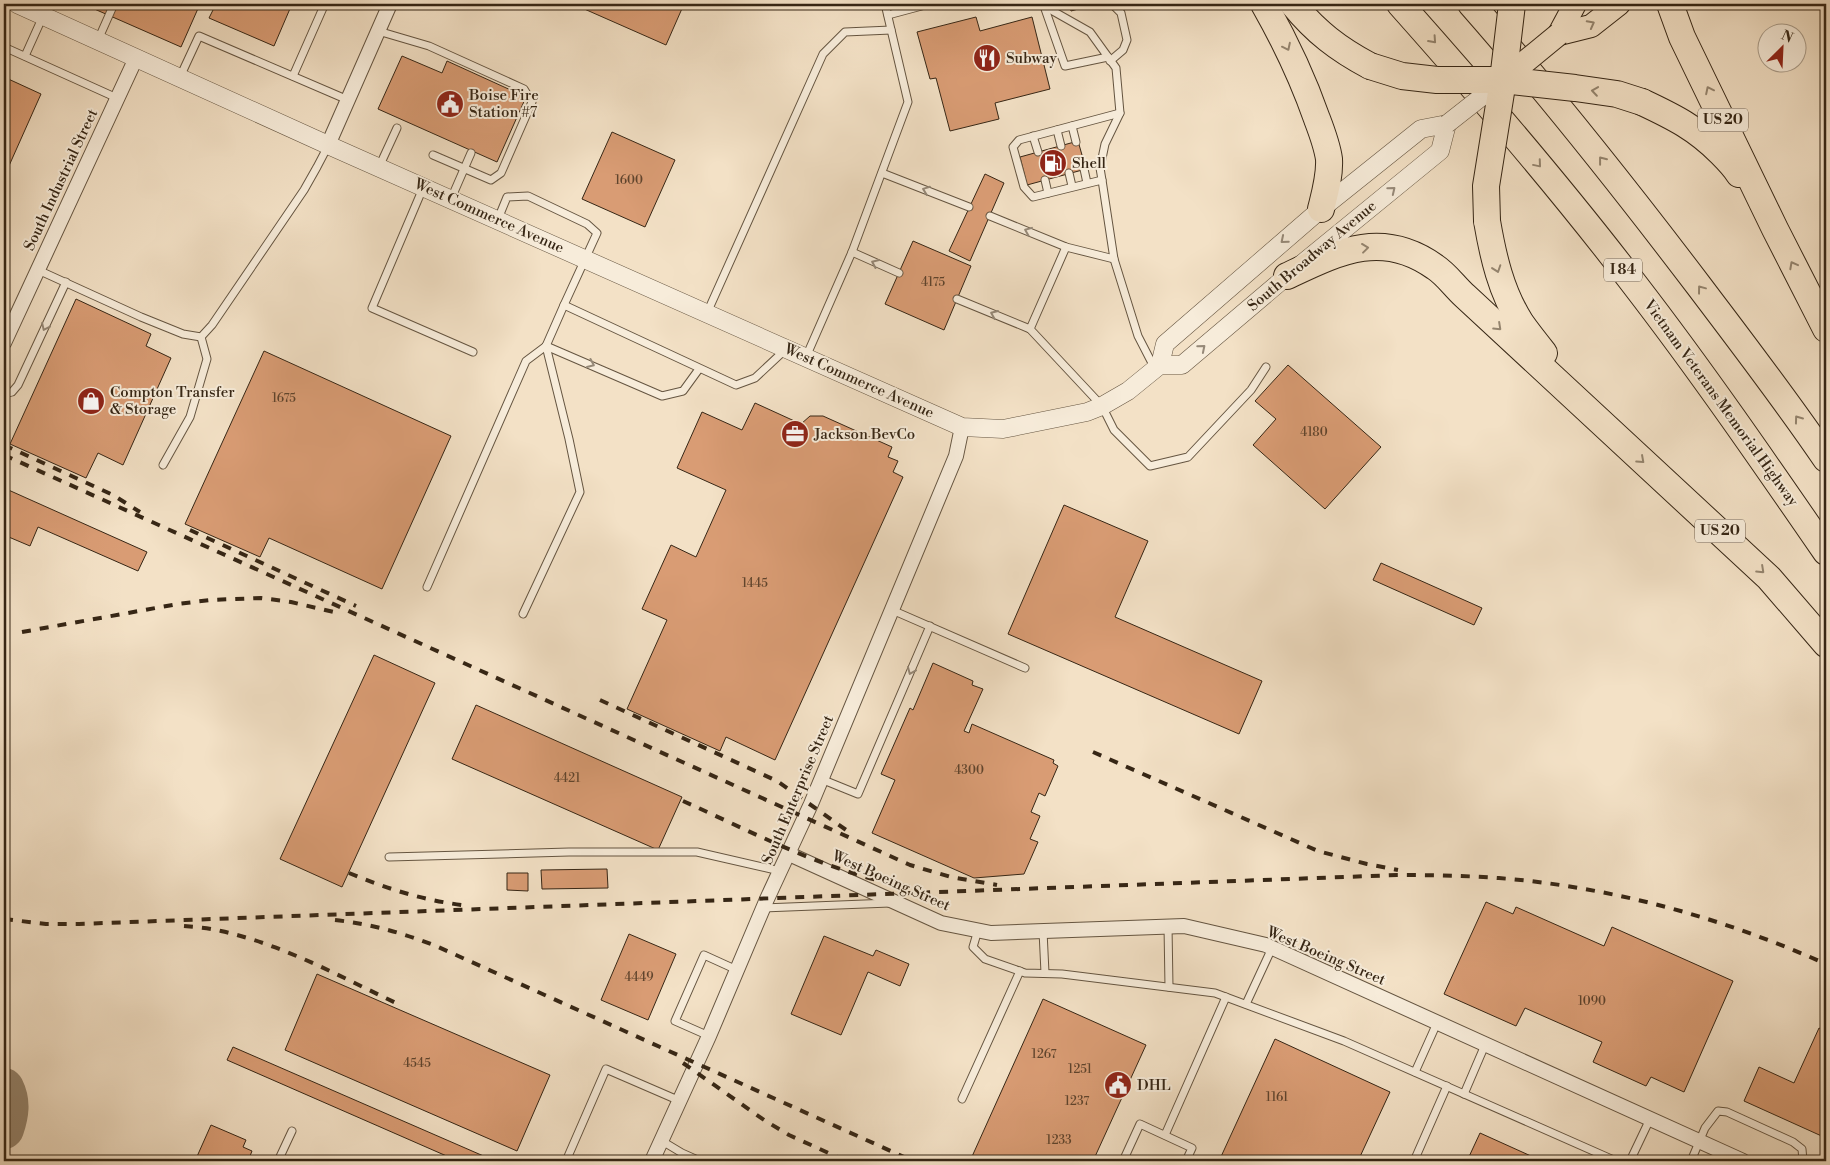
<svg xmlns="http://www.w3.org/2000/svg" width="1830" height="1165" font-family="'Libre Bodoni',serif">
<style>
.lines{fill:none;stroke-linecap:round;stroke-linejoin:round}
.taxiway{stroke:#94846e;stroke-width:40}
.building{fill:#d99c74;stroke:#362615}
.service-casing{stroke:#655541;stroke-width:9}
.minor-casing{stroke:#655541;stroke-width:16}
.tertiary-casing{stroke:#655541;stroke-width:19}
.primary-casing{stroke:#362615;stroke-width:24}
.motorway-casing{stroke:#362615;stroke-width:28}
.service{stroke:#f7ecda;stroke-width:7}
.minor{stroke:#f7ecda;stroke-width:14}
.tertiary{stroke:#f7ecda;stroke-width:18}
.primary{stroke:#f3e1c6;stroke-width:22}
.motorway{stroke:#f3e1c6;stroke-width:26}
.rail{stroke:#362615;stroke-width:4;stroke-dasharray:9 9;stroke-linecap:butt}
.tertiary-bridge-casing{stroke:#655541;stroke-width:19;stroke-linecap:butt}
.primary-bridge-casing{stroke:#362615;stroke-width:24;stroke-linecap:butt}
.motorway-bridge-casing{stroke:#362615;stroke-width:28;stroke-linecap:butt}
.tertiary-bridge{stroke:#f7ecda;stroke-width:18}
.primary-bridge{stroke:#f3e1c6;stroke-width:22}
.motorway-bridge{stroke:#f3e1c6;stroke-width:26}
.oneway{stroke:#94846e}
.oneway2{stroke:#968978}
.labels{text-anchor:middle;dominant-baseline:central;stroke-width:4;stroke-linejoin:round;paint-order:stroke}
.number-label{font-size:12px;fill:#5f442d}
.shield{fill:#f7ecda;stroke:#706150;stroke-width:1}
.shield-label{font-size:14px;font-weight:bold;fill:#362615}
.poi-label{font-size:15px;fill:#362615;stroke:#f7ecda;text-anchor:start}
.street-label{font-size:15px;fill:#362615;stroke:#f7ecda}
</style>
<rect width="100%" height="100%" fill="#f3e1c6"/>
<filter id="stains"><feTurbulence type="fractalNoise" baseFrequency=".004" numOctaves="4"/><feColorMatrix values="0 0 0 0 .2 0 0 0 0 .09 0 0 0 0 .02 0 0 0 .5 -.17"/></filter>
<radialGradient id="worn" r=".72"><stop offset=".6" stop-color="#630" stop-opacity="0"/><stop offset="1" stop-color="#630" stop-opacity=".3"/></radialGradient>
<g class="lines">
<path class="taxiway" d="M4,1088c7,14 5,26 0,41"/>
</g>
<g class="building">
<path d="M83,4h117l-19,43z"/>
<path d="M216,4h76l-18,42 -65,-28z"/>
<path d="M573,4h111l-18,41z"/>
<path d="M1069,4h23l1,1 -22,6z"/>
<path d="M976,17l4,14 52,-14 18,72 -55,14 4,16 -49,12 -14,-53 -6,1 -13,-47z"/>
<path d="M402,56l40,17 5,-12 79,36 -29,65 -119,-53z"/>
<path d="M4,77l37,17 -37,83z"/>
<path d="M612,132l63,28 -30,67 -63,-28z"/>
<path d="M1078,141l8,28 -59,16 -7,-28z"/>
<path d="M985,174l19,9 -34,78 -21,-10z"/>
<path d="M913,241l58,25 -27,64 -59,-26z"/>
<path d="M76,299l75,35 -5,12 25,12 -48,107 -25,-12 -12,25 -76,-34z"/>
<path d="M264,351l187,85 -69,153 -113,-51 -9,19 -75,-33z"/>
<path d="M1288,365l93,82 -56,62 -72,-64 23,-26 -21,-18z"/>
<path d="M755,403l46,21 9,-8h13l69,31 -4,10 10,4 -5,11 10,5 -128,283 -49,-23 -6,14 -93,-42 40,-89 -25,-11 29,-64 25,12 30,-67 -49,-22 25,-56 40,18z"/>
<path d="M4,488l143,64 -9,19 -100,-44 -8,19 -26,-11z"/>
<path d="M1064,505l84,36 -33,76 147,64 -23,53 -231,-100z"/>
<path d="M1381,563l101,45 -8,17 -101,-45z"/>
<path d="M374,655l61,28 -93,204 -62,-28z"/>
<path d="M933,663l40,18 -1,4 11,4 -19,42 5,2 3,-9 82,36 -1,3 5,3 -13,30 -6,-3 -8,19 9,4 -10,23 8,3 -14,32 -50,4 -102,-45 23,-53 -14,-6 29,-66 3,2z"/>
<path d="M476,705l206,92 -24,53 -206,-91z"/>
<path d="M607,869l1,19 -66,1 -1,-19z"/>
<path d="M507,873h21v18l-21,-1z"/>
<path d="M1486,902l27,12 3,-7 88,39 8,-19 121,54 -49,111 -33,-15 -5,9 -53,-24 9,-20 -77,-34 -9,18 -72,-32z"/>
<path d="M629,934l47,20 -28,66 -47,-20z"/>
<path d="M824,936l49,20 3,-6 33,14 -9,22 -32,-14 -27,63 -50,-21z"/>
<path d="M317,974l233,101 -33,76 -232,-101z"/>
<path d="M1043,999l103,46 -53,116h-123z"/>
<path d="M1819,1028l7,3v107l-82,-37 15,-34 35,16z"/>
<path d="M1275,1039l115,53 -32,69h-139z"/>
<path d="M233,1047l262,114h-37l-231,-101z"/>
<path d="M211,1125l35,15 -3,7 9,4 -4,10h-53z"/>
<path d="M1480,1133l62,28h-75z"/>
</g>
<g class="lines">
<g class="service-casing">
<g id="service">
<path d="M1035,4l9,2 46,26 26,36 4,45 -15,31 -5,24 2,12 12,79 24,77 17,33"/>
<path d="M1044,6l21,60 43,-9"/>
<path d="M888,15l41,-11"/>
<path d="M378,31l51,15 95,43 8,13 -31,71 -10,7 -58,-25"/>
<path d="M98,40l16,-36"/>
<path d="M4,47l113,51"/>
<path d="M25,56l18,-40"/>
<path d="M1110,61l13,-11 4,-10 -6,-27 -9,-9"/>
<path d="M293,76l30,-68"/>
<path d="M180,77l19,-41 149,64"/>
<path d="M1072,126l4,16"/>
<path d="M1057,130l4,16"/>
<path d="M1033,136l5,16"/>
<path d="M379,167l18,-39"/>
<path d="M1084,169l3,14"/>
<path d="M882,173l87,34"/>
<path d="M1069,173l3,13"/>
<path d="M1045,180l3,13"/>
<path d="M1102,180l-69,17 -9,-10 -11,-40 6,-7 101,-27"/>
<path d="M423,188l-51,120 101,44"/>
<path d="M451,199l20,-46"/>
<path d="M990,216l76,31 48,12"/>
<path d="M498,219l9,-22 21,-1 59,28 10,9 -33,72 172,80 19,-7 31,-29"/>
<path d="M1066,247l-36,82 72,77 12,24 36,36 38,-9 63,-67 15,-23"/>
<path d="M852,252l47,21"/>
<path d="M38,270l103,47 42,17 18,3 11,-12 92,-135 13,-23 11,-21"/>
<path d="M957,299l73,30"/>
<path d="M707,313l116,-259 22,-22 46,-2"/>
<path d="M546,346l116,50 21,-5 16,-22"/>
<path d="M806,357l46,-105 56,-150 -23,-98"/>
<path d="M4,394l8,-2 6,-7 48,-103"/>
<path d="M163,465l27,-48 17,-58 -6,-22"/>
<path d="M427,587l99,-226 20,-15 18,-41"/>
<path d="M892,610l133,58"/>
<path d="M523,614l57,-122 -11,-53 -23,-93"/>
<path d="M821,779l37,15 72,-168"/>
<path d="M389,857l180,-5h128l83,19"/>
<path d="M763,908l127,-5"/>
<path d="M1168,926l1,61"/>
<path d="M978,930l-5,17 12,12 40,14 37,1 153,19 129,48 272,120"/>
<path d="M1043,931l2,42"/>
<path d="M1246,1004l26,-56"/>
<path d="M709,1036l-34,-15 29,-66 33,15"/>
<path d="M1415,1072l22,-49"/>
<path d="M1464,1094l21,-49"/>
<path d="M962,1099l58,-128"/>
<path d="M1165,1135l61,-138"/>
<path d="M662,1141l20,12 18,8"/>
<path d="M278,1161l14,-30"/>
<path d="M566,1161l40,-92 74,32"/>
<path d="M1123,1161l17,-37 52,24 -6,13"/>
<path d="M1414,1161l33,-75"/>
<path d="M1630,1161l20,-42"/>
<path d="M1691,1161l14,-33 13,-17 9,1 66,30 9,7 1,12"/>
</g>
</g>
<g class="minor-casing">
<g id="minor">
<path d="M328,145l62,-141"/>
<path d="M4,343l132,-285"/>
<path d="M789,854l152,69 50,10 193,-7 82,19 477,216"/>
<path d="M652,1161l57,-125 58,-137 44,-95 145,-348 6,-29"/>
</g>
</g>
<g class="tertiary-casing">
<path id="tertiary" d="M17,4l311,141 634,282 41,2 84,-17 15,-6 26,-15 32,-26 5,-21 156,-135 100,-80 26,-5 -7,27 -153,125 -105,89h-22"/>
</g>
<g class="primary-casing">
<g id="primary">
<path d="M1559,34l32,-8 28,-22"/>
<path d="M1559,34l16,-30"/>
</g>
</g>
<g class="motorway-casing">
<g id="motorway">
<path d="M1264,4c21,37 39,75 53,115 5,13 10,26 12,40 1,17 -4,34 -8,50"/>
<path d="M1293,4c23,28 45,45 77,62"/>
<path d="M1400,4c81,91 161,184 235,281 67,87 129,177 191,267"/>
<path d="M1471,4c80,91 155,186 228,282 43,57 87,114 127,173"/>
<path d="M1670,4l12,33 93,192 51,100"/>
<path d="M1642,102c32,15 54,26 79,51 7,7 13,13 18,21"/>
<path d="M1487,221c6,35 14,71 34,102 7,10 15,20 23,30"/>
<path d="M1287,276c51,-24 95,-47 148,-9 11,7 20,20 30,29l304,282 57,66"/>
</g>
</g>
<use href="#service" class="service"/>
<use href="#minor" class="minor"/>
<use href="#tertiary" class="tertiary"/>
<use href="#primary" class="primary"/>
<use href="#motorway" class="motorway"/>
<g class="rail">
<path d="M4,445l109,50 27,17"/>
<path d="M4,455l906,410 41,12 46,8"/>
<path d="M190,530l166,76"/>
<path d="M22,632l156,-28 32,-4 51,-2 30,4 47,11"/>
<path d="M600,700l177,81 72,51"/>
<path d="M1093,752l225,99 49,13 31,6"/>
<path d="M683,801c74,33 155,77 236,87"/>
<path d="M349,873c36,15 73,27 113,32"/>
<path d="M4,919l42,5h33l1318,-49c45,0 89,1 133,6 103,12 202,41 296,83"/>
<path d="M335,920c36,4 68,13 101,26l477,215"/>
<path d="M184,926c12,1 25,2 37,5 63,14 120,46 177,73"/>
<path d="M683,1063l81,57 25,15 57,26"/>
</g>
<g class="tertiary-bridge-casing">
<path id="tertiary-bridge" d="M1447,124l56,-44"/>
</g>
<g class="primary-bridge-casing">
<path id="primary-bridge" d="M1503,80l56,-46"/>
</g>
<g class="motorway-bridge-casing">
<g id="motorway-bridge">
<path d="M1370,66l32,10 35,4h66l72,8 42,6 25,8"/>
<path d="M1487,221l-1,-35 17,-106 9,-76"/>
</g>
</g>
<use href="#tertiary-bridge" class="tertiary-bridge"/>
<use href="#primary-bridge" class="primary-bridge"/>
<use href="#motorway-bridge" class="motorway-bridge"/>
</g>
<defs><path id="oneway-chevron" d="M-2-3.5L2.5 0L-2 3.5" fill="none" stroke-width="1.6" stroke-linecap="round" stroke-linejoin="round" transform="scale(1.25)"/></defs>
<g class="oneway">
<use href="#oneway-chevron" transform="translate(1591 24) rotate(-28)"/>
<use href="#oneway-chevron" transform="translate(1433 40) rotate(48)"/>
<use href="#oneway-chevron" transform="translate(1287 47) rotate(64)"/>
<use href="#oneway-chevron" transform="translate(1709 90) rotate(-116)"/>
<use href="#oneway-chevron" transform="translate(1595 91) rotate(-172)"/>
<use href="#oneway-chevron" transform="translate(1602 160) rotate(-128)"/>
<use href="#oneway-chevron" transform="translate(1538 164) rotate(50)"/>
<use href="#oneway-chevron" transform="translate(1365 248) rotate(-7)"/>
<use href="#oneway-chevron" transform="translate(1793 265) rotate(-118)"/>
<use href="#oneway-chevron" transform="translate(1497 269) rotate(71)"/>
<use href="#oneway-chevron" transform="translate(1701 289) rotate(-127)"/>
<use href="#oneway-chevron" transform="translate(1498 327) rotate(43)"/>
<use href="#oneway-chevron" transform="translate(1798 419) rotate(-126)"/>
<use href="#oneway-chevron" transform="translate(1641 460) rotate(42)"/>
<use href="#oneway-chevron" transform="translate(1761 570) rotate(43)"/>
</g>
<g class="oneway2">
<use href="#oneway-chevron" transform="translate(926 190) rotate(-159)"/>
<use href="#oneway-chevron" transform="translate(1392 190) rotate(-39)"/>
<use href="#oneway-chevron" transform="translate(1028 231) rotate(-158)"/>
<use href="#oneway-chevron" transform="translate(1284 240) rotate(140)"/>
<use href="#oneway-chevron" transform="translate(875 263) rotate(-156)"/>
<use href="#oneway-chevron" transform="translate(994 314) rotate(-157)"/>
<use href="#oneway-chevron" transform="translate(45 327) rotate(115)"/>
<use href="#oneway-chevron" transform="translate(1202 348) rotate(-40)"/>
<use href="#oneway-chevron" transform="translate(591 364) rotate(24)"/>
<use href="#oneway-chevron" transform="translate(911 671) rotate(113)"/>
</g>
<defs>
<g id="restaurant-disc" transform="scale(1.4375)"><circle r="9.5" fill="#8f2418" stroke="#f7ecda"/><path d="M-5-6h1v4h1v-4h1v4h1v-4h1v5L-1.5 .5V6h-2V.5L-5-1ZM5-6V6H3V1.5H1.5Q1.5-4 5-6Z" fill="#fff"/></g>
<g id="civic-disc" transform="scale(1.4375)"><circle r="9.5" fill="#8f2418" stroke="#f7ecda"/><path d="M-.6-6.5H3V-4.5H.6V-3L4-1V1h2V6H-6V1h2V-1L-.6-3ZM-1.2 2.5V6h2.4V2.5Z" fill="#fff"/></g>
<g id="fuel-disc" transform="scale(1.4375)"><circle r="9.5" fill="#8f2418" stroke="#f7ecda"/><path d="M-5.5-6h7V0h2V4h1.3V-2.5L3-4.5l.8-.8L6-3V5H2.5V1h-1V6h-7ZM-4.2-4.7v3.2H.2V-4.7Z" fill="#fff"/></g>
<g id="shop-disc" transform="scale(1.4375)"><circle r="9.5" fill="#8f2418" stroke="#f7ecda"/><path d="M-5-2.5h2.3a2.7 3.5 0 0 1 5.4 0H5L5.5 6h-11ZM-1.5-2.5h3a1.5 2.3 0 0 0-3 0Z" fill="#fff"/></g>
<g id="office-disc" transform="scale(1.4375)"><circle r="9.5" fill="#8f2418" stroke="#f7ecda"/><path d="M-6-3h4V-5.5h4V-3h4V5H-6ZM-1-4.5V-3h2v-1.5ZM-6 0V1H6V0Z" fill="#fff"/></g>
</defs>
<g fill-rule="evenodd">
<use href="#restaurant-disc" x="987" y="58"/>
<use href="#civic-disc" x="450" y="104"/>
<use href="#fuel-disc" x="1053" y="163"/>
<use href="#shop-disc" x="91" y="401"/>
<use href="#office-disc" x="795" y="434"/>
<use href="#civic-disc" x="1118" y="1085"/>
</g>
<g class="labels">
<g class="number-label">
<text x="629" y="180">1600</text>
<text x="933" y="282">4175</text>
<text x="284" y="398">1675</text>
<text x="1314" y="432">4180</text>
<text x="755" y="583">1445</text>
<text x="969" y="770">4300</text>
<text x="567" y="778">4421</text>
<text x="639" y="977">4449</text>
<text x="1592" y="1001">1090</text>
<text x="1044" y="1054">1267</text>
<text x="417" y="1063">4545</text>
<text x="1080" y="1069">1251</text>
<text x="1277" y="1097">1161</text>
<text x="1077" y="1101">1237</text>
<text x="1059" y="1140">1233</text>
</g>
<g class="shield">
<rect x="1698" y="108.5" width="50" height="23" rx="4"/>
<rect x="1604" y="258.5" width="38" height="23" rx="4"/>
<rect x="1695" y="519.5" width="50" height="23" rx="4"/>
</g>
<g class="shield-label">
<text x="1723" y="120">US 20</text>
<text x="1623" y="270">I 84</text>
<text x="1720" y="531">US 20</text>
</g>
<g class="poi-label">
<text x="1006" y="58">Subway</text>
<text x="469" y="95">Boise Fire<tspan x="469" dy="17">Station #7</tspan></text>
<text x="1072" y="163">Shell</text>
<text x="110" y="392">Compton Transfer<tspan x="110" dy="17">&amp; Storage</tspan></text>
<text x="814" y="434">Jackson BevCo</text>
<text x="1137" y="1085">DHL</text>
</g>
<g class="street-label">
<text transform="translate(61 180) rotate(-65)">South Industrial Street</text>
<text transform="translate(489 216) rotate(24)">West Commerce Avenue</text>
<text transform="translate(1312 256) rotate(-40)">South Broadway Avenue</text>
<text transform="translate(859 381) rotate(24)">West Commerce Avenue</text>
<text transform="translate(1721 403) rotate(54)">Vietnam Veterans Memorial Highway</text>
<text transform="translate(798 790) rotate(-67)">South Enterprise Street</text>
<text transform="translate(891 881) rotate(24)">West Boeing Street</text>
<text transform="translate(1326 956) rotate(23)">West Boeing Street</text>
</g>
</g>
<rect width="1830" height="1165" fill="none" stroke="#f3e1c6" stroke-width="20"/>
<rect x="5" y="5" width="1820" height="1155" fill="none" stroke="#362615" stroke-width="2.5"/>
<rect x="10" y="10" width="1810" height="1145" fill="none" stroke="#362615"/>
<g transform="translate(1782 48) rotate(24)"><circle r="24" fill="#f7ecda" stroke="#aa9d8b"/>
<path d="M0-4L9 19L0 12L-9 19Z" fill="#8f2418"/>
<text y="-8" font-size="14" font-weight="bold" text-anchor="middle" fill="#362615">N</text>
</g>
<rect width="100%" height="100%" filter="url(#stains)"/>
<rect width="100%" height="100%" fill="url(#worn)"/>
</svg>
